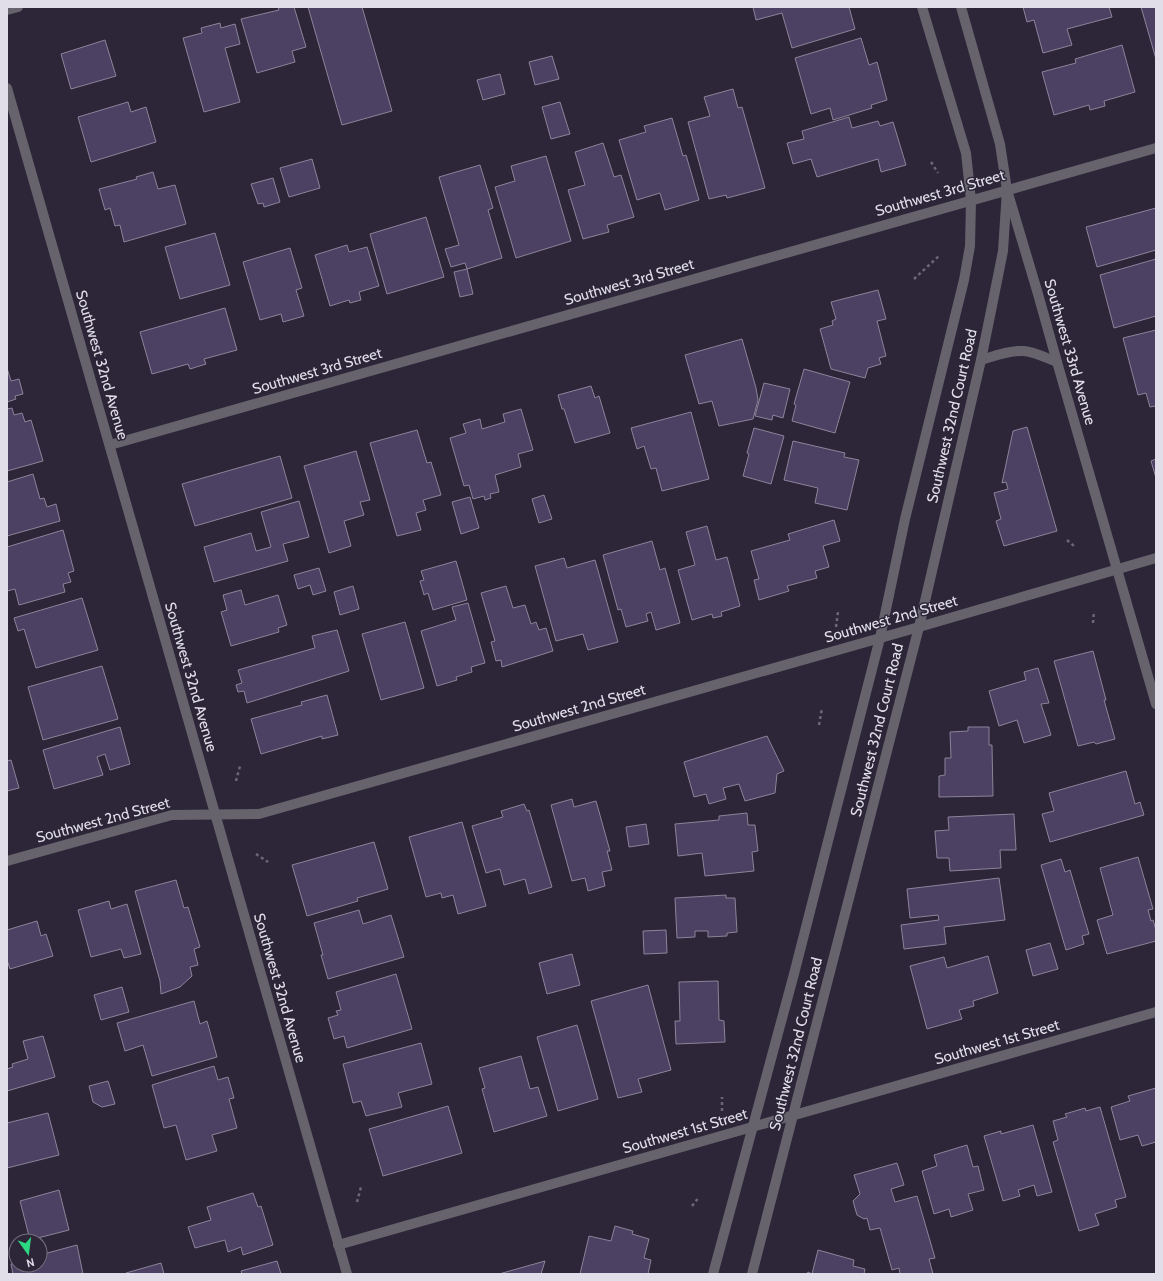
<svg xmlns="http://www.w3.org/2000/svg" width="1163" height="1281" font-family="Cabin,sans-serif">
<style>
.building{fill:#4c4163;stroke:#8b849a}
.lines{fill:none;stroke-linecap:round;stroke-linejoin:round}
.path{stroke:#6d6878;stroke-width:2.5;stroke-dasharray:3 3;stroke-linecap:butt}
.minor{stroke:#66636d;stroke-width:10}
.tertiary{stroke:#66636d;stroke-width:10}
.labels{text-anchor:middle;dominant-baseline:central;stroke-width:3;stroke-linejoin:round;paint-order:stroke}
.street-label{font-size:15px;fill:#e1deea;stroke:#2c2638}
</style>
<rect width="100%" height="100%" fill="#2c2638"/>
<g class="building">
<path d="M278,7h16l12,40 -14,4 3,11 -38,11 -16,-54 38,-9z"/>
<path d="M308,7h54l30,104 -50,14z"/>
<path d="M753,7h96l6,22 -63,19 -10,-35 -26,7z"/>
<path d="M1023,7h86l3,10 -45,12 5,16 -29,8 -9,-33 -7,2z"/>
<path d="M1141,7h15v52z"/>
<path d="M220,23l1,5 14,-4 5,20 -15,4 15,54 -36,10 -21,-74 19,-5 -1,-5z"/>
<path d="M861,38l8,27 8,-3 10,38 -16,5 1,3 -39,12 -3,-12 -19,6 -16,-56z"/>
<path d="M105,40l11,36 -45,13 -10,-35z"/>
<path d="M1122,45l13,47 -31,9 1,5 -15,4 -1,-5 -35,10 -12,-43 34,-9 -1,-4z"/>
<path d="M552,56l7,23 -24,6 -6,-23z"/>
<path d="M500,74l5,20 -22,6 -6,-20z"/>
<path d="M733,89l5,19 4,-1 23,81 -38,10 -1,-3 -17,4 -21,-77 22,-6 -6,-19z"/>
<path d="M128,102l3,10 15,-5 10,35 -65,20 -13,-45z"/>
<path d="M560,102l10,32 -19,5 -9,-32z"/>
<path d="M849,117l3,11 26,-7 2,5 13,-4 13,43 -25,7 -3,-13 -61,18 -6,-18 -18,5 -6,-21 17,-4 -2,-8z"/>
<path d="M672,118l11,38 3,-1 13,45 -34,10 -5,-17 -23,7 -18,-60 27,-8 -2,-6z"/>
<path d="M603,143l11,34 7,-2 13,42 -27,8 2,7 -26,7 -15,-49 17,-5 -10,-33z"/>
<path d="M546,156l25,85 -55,17 -21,-71 20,-6 -4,-15z"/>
<path d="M312,159l8,29 -31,9 -9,-29z"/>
<path d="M480,165l13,43 -5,2 14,48 -35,11 -2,-6 -14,4 -6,-18 14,-4 -20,-68z"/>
<path d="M153,172l5,17 17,-4 11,39 -62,18 -4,-17 -5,1 -5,-18 -5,2 -6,-21 38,-10 -1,-2z"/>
<path d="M273,178l7,24 -16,5 -1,-4 -5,1 -7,-20z"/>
<path d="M1156,208v42l-59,17 -11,-40z"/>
<path d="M426,217l18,60 -57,17 -17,-60z"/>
<path d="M215,233l15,52 -50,14 -15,-52z"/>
<path d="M347,245l2,7 18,-5 12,39 -20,6 2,8 -11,3 -1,-3 -19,6 -15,-51z"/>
<path d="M290,248l12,40 -6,2 8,26 -21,6 -2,-8 -21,6 -17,-58z"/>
<path d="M1156,259v57l-42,12 -14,-53z"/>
<path d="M467,269l6,25 -13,3 -6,-25z"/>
<path d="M878,290l8,29 -9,2 9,35 -7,2 2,6 -13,4 -3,10 -34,-9 -11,-40 13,-4 -1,-4 4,-2 -5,-17z"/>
<path d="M225,308l12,42 -33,9 2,5 -16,5 -2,-5 -36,10 -12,-42z"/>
<path d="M1156,330v76l-6,1 -4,-14 -8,2 -15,-57z"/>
<path d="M742,339l14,49 2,12 -5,19 -34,7 -7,-25 -13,3 -14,-49z"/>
<path d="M7,368l4,13 8,-2 4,15 -8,2 1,3 -9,3z"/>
<path d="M804,369l46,13 -15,51 -43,-12 4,-16 -2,-1z"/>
<path d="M764,383l26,6 -7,29 -10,-3 -1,5 -17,-4z"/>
<path d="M591,386l4,12 4,-2 11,37 -35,10 -11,-34h-2l-4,-14z"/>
<path d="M12,408l2,7 8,-2 3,9 6,-2 12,41 -36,10v-62z"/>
<path d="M521,409l12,41 -15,4 3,13 -26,8 4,17 -9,2 1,4 -6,2 -1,-4 -11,3 -4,-14 -5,1 -14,-48 16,-5 -3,-9 17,-5 2,10 23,-7 -2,-8z"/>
<path d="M691,412l18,67 -47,12 -6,-23 -5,1 -7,-23 -7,3 -6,-21z"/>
<path d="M1027,427l30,104 -53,15 -8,-25 5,-2 -7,-26 14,-4 -2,-7 -4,1 11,-52z"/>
<path d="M754,428l30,8 -13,48 -28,-8 6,-22 -2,-1z"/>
<path d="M417,430l10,33 4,-1 10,33 -18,5 3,10 -10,3 5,17 -24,6 -27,-93z"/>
<path d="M793,441l52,12 -1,4 15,3 -12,50 -32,-7 3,-15 -34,-8z"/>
<path d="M356,451l14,49 -10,2 4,13 -20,6 7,25 -22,7 -25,-87z"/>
<path d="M280,456l12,42 -97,28 -13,-42z"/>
<path d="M1156,459v19l-5,-17z"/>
<path d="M33,474l7,25 4,-1 3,9 9,-3 4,17 -53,15v-54z"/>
<path d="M544,495l8,24 -13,4 -7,-24z"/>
<path d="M470,497l9,31 -18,6 -9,-32z"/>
<path d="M299,501l10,36 -26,7 5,17 -74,21 -10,-35 47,-14 5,18 15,-4 -10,-35z"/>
<path d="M834,520l6,21 -17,5 6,21 -14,4 2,7 -30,8 2,5 -30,9 -5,-20 5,-1 -8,-28 39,-11 -2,-6z"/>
<path d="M707,526l9,34 11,-3 13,49 -19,6 1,4 -9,2 -1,-4 -20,6 -14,-50 17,-5 -9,-33z"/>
<path d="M63,530l11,41 -6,2 3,9 -8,2 2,8 -46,13 -4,-16 -8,2v-44z"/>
<path d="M652,541l8,29 5,-2 15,55 -24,7 -5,-18 -5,2 2,7 -22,6 -5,-18 -3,1 -15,-55z"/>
<path d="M564,558l3,10 28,-8 23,82 -30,8 -5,-16 -27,7 -21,-75z"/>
<path d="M456,561l11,39 -34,10 -5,-17 -4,2 -4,-14 4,-1 -3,-9z"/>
<path d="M319,568l7,23 -13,4 -3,-10 -12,4 -4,-14z"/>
<path d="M353,586l6,23 -19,6 -6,-23z"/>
<path d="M506,586l7,22 12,-3 6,19 5,-2 3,8 7,-2 7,23 -51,16 -1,-7 -5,1 -5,-19 4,-1 -14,-48z"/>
<path d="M241,590l4,15 33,-10 9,30 -9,3 1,4 -48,14 -10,-34 6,-2 -4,-15z"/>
<path d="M82,598l16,52 -62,18 -12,-39 -6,2 -4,-13z"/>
<path d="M468,603l17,60 -14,4 1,5 -16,5 1,3 -20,6 -16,-55 35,-11 -4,-13z"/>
<path d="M405,622l19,66 -43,12 -19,-66z"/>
<path d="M337,630l12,41 -102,32 -3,-12 -6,1 -2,-7 6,-2 -4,-13 77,-22 -3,-12z"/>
<path d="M1093,651l13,49h-2l11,39 -19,5 -2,-2 -16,4 -24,-85z"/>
<path d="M102,666l16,53 -75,21 -15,-53z"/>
<path d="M1038,668l11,35 -8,1 10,31 -27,8 -7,-23 -18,6 -10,-35 37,-11 -2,-8z"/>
<path d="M327,695l11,40 -16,4v-3l-61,18 -10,-35 51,-14 -1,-3z"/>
<path d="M120,727l10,37 -20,6 -5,-16 -8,3 6,18 -49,14 -11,-39z"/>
<path d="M968,727h21v18h3l1,51 -54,1v-21l6,-1v-17h6l-1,-26 18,-1z"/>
<path d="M767,736l17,35 -7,3 -2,19 -30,8 -6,-17 -16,4 3,11 -17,5 -3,-10 -12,3 -10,-35z"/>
<path d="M11,760l8,28 -12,3v-30z"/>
<path d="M1126,771l9,33 5,-2 4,13 -94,27 -8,-28 12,-3 -5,-18z"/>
<path d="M572,799l2,8 22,-6 14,50h-3l5,19 -10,2 3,14 -17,5 -3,-13 -13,3 -21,-76z"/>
<path d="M524,804l3,7 2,-1 23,77 -23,7 -4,-15 -21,6 -4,-16 -14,4 -14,-47 31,-9 -2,-6z"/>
<path d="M747,813l1,12h7l3,26 -6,1 2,19 -49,5 -3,-23 -24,3 -3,-32 44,-4v-4z"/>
<path d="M1014,814l2,36h-16l1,18 -51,3 -1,-13h-12l-2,-27 14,-1 -1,-13z"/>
<path d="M462,822l24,84 -28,8 -5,-19 -11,3 -1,-5 -15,4 -17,-60z"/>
<path d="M646,824l3,20 -20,3 -3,-20z"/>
<path d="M374,842l14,47 -31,9 1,3 -51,15 -15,-51z"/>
<path d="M1138,857l15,52 -5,1 3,11 2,-1 3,10v11l-49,13 -10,-34 16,-5 -13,-47z"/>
<path d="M1061,859l4,13 5,-2 19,64 -7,2 2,8 -18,6 -25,-85z"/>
<path d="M999,878l6,42 -61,7 2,17 -42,5 -3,-24 38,-5 -1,-5 -28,3 -3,-29z"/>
<path d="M176,880l8,28 4,-1 12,40 -6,2 4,16 -8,2 2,9 -12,11 -19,7 -1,-13 -25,-90z"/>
<path d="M726,895v3h9l2,34 -10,1v3l-19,1v-6h-13v6l-18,1 -2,-40z"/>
<path d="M109,901l2,8 16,-5 14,50 -17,4 -3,-9 -30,8 -13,-47z"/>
<path d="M359,910l4,14 28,-9 13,42 -76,22 -7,-24h2l-9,-32z"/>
<path d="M37,921l4,15 5,-2 7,22 -43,13 -3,-9v-30z"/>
<path d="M666,930l1,23 -23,1 -1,-23z"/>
<path d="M1050,943l8,26 -25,7 -7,-26z"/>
<path d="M572,954l8,31 -33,9 -8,-31z"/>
<path d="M988,956l10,37 -25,8 1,5 -15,4 3,9 -35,10 -17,-63 34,-9 3,11z"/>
<path d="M396,974l16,55 -65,19 -3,-12 -10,3 -6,-21 10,-3 -2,-4 5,-1 -5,-18z"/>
<path d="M718,981l1,39 5,1 1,21 -49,2 -1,-23h5l-1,-39z"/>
<path d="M648,985l23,85 -33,9 4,13 -24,6 -27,-97z"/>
<path d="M122,987l7,25 -28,8 -7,-25z"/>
<path d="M194,1001l6,23 7,-3 10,36 -65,19 -9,-31 -18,6 -8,-28z"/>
<path d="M577,1025l21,74 -40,12 -21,-74z"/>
<path d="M43,1036l12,41 -48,14v-22l6,-2 -1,-3 16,-5 -5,-18z"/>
<path d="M421,1043l11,41 -34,9 4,14 -36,9 -5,-15 -8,2 -10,-39z"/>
<path d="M521,1056l9,33 8,-2 9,29 -53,16 -12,-43 3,-1 -6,-20z"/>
<path d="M214,1066l4,14 10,-3 6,21 -5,1 8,29 -25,7 5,16 -31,9 -10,-35 -12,3 -12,-43z"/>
<path d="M108,1081l7,23 -13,3 -9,-5 -4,-16z"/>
<path d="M1156,1088v54l-14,4 -4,-11 -18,5 -9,-33 19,-6 -2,-5z"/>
<path d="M448,1106l14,47 -79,23 -14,-47z"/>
<path d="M1100,1107l26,90 -11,3 2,7 -22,7 4,11 -20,6 -26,-89 5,-2 -5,-19 14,-4 -2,-3 20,-6 1,3z"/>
<path d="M48,1113l11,42 -52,13v-45z"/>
<path d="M1033,1125l19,67 -15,4 -3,-11 -16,5 2,6 -17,5 -19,-65 17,-5v3z"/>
<path d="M967,1145l6,22 5,-1 6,24 -16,4 5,16 -22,7 -2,-8 -15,5 -12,-43 15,-5 -3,-11z"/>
<path d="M897,1163l7,22 -13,4 4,13 22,-6 18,62 -6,1 4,15h-33l-1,-6 -7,2 -12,-42 -10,2 -3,-12 -3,1 -7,-4 -4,-14 7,-7 -6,-19z"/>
<path d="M59,1190l10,40 -39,10 -10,-39z"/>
<path d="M253,1193l5,14 3,-1 12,39 -30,10 -2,-8 -13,5 -3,-12 -30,8 -7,-21 23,-7 -4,-13z"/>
<path d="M615,1226l18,5 -1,3 17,5 -5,19 7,2 -3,14h-68l9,-38 22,5z"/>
<path d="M77,1245l6,29h-70l-2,-10 5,-2v3h24v-10z"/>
<path d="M818,1250l36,10 -1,6 12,3 -1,5h-57l1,-2 4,2z"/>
<path d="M277,1261l4,13h-39l-1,-3z"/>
<path d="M545,1261l-4,13h-42z"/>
<path d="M161,1263l3,11h-38v-1z"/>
</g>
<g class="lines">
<g class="path">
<path d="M931,162l7,11"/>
<path d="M914,279l26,-24"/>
<path d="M1067,540l7,6"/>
<path d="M1093,623l1,-12"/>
<path d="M836,627l2,-15"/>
<path d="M819,725l3,-17"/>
<path d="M236,781l4,-15"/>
<path d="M256,854l12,8"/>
<path d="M722,1111v-14"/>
<path d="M357,1202l4,-15"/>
<path d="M692,1206l7,-9"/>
</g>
<g class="minor">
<path d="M961,7l39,137 7,46 31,104 19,68 99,342"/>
<path d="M7,10l11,-3"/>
<path d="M981,360c13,-4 29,-10 43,-9 11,1 22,7 33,11"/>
<path d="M110,445l1046,-297"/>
<path d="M7,861l165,-46 87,-1 660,-187 237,-69"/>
<path d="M338,1245l818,-233"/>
<path d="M713,1274l81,-300 86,-336 25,-119 59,-239 6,-34 1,-46 -5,-47 -44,-146"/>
<path d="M752,1274l167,-647 62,-267 11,-54 11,-55 4,-61"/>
</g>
<path class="tertiary" d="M7,88l340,1186"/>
</g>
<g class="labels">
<g class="street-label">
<text transform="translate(940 193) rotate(-16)">Southwest 3rd Street</text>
<text transform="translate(629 282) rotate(-16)">Southwest 3rd Street</text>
<text transform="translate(1070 352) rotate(74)">Southwest 33rd Avenue</text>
<text transform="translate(102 365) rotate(74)">Southwest 32nd Avenue</text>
<text transform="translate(317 371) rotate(-16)">Southwest 3rd Street</text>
<text transform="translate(952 416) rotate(-77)">Southwest 32nd Court Road</text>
<text transform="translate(891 619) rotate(-16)">Southwest 2nd Street</text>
<text transform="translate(191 677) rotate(74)">Southwest 32nd Avenue</text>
<text transform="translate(579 708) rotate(-16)">Southwest 2nd Street</text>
<text transform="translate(877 730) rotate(-76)">Southwest 32nd Court Road</text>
<text transform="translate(103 820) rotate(-15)">Southwest 2nd Street</text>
<text transform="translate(280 988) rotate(74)">Southwest 32nd Avenue</text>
<text transform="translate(997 1042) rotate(-16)">Southwest 1st Street</text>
<text transform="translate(796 1044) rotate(-76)">Southwest 32nd Court Road</text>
<text transform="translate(685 1131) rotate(-16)">Southwest 1st Street</text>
</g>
</g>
<rect width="1163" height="1281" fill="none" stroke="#e1deea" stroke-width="16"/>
<g transform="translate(28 1253) rotate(166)"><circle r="19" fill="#2c2638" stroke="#74707f"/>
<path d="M0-3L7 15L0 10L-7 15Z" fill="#2dd883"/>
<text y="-6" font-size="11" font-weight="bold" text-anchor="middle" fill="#e1deea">N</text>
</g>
</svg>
